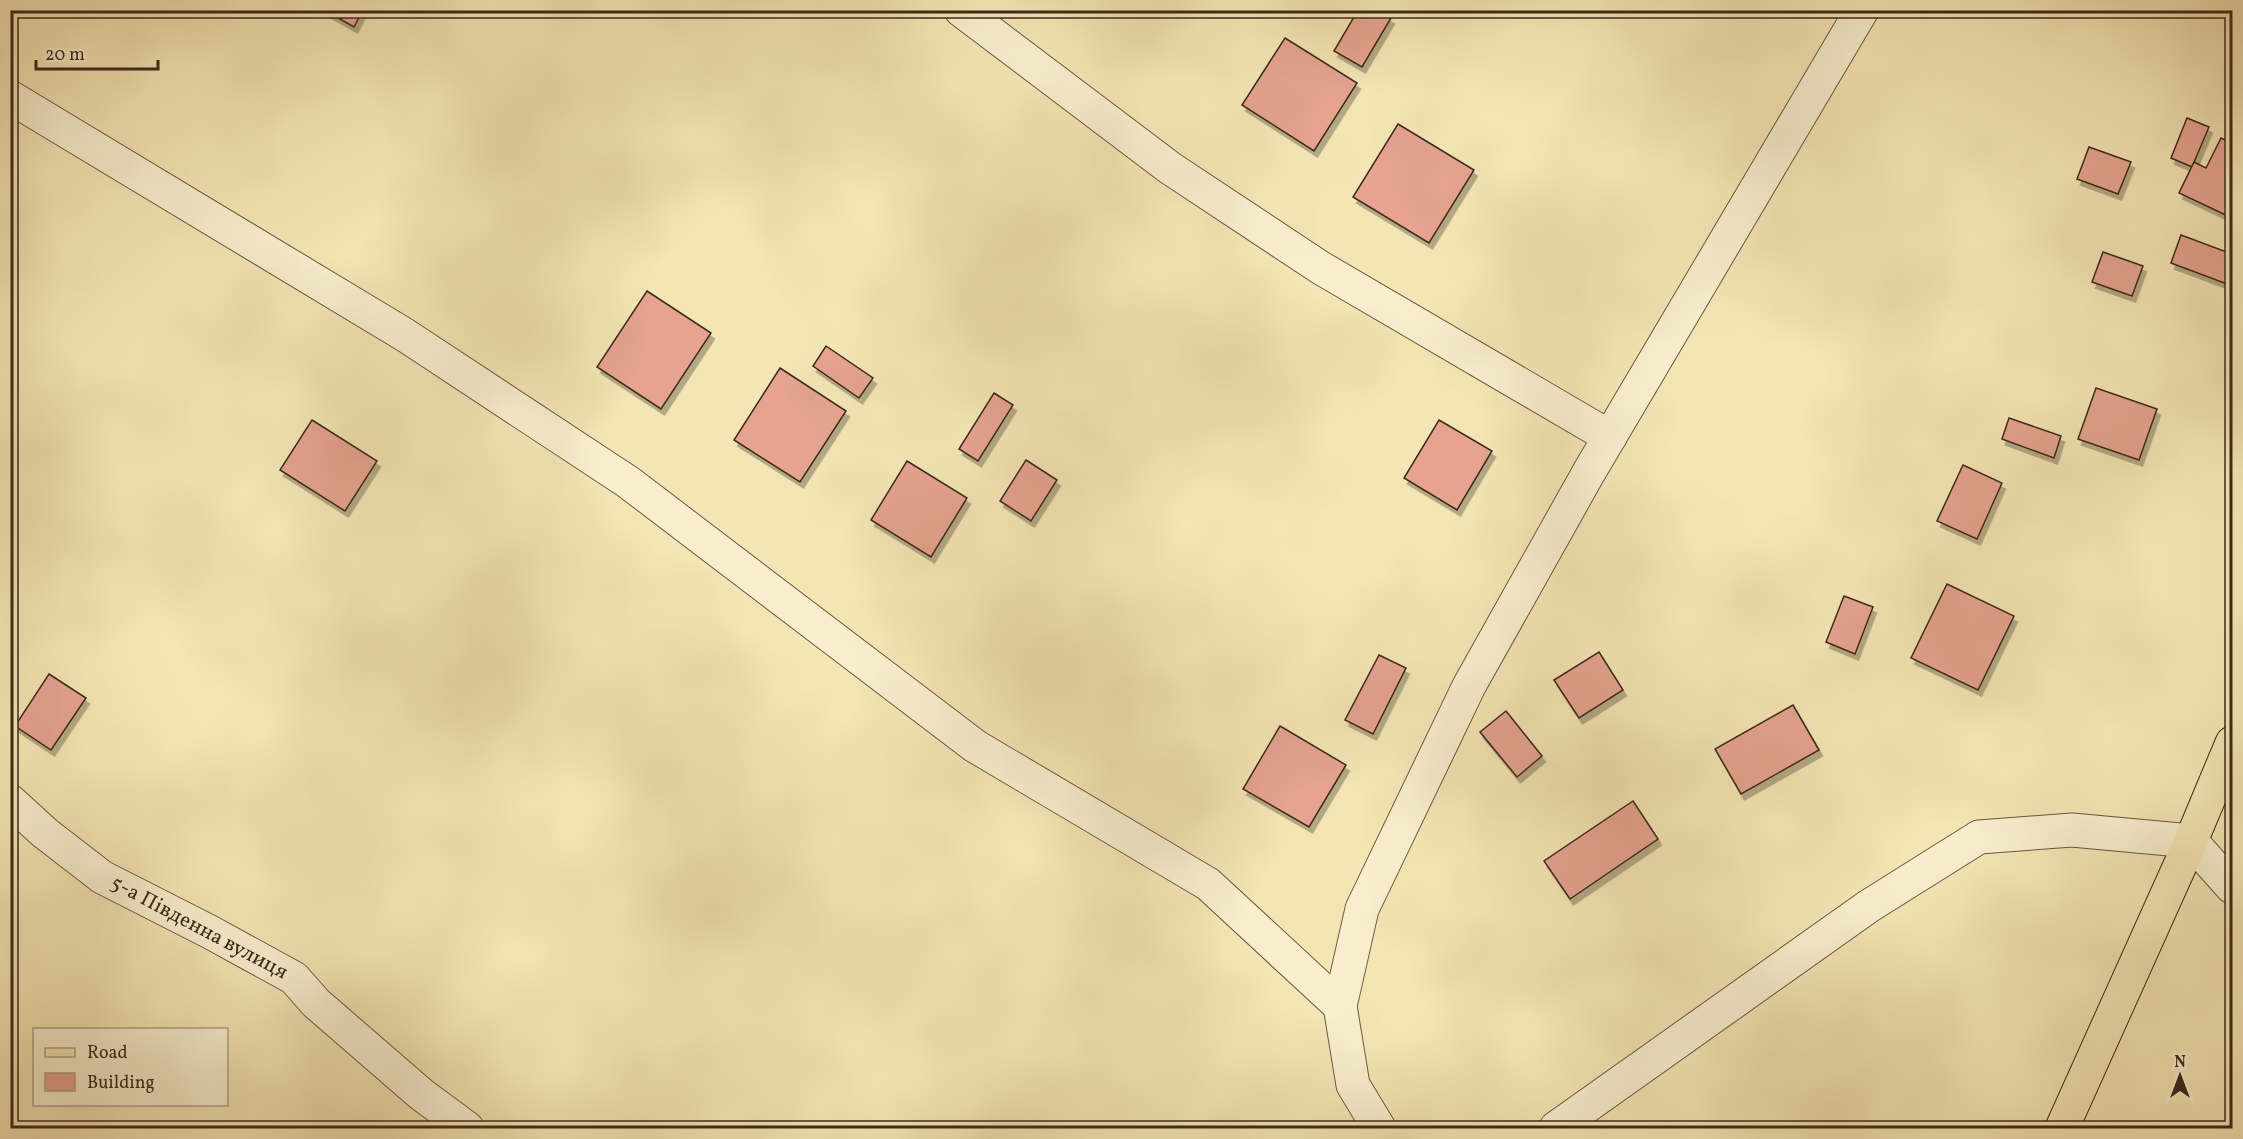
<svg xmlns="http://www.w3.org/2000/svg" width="2243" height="1139" font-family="Vollkorn,serif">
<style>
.building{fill:#e5a390;stroke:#3c291a;stroke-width:1.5;filter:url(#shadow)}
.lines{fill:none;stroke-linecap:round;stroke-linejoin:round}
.minor-casing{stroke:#6a5840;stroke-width:35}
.major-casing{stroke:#3c291a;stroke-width:35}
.minor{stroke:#f8eece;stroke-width:33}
.major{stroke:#f4e5b4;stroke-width:33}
.labels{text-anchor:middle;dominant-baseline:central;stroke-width:6;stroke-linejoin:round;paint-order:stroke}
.street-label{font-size:21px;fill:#3c291a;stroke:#f8eece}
</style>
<defs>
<filter id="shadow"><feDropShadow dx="3.5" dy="6" stdDeviation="0" flood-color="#0004"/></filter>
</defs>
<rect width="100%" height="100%" fill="#f4e5b4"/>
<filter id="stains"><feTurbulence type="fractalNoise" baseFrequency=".00333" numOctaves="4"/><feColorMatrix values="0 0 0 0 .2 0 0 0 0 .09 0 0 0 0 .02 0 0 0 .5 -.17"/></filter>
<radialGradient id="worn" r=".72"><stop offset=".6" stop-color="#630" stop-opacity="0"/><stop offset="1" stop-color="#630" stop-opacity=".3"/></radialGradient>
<g class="building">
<path d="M324,10h39l-9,17z"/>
<path d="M1358,10h19l14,8 -29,49 -28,-16z"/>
<path d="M1285,38l72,45 -43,68 -72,-46z"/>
<path d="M2187,118l22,9 -17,40 -21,-9z"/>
<path d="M1398,124l76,46 -45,73 -76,-46z"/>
<path d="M2221,138l11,5v75l-53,-25 15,-31 12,6z"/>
<path d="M2089,147l42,15 -13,32 -41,-15z"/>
<path d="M2181,235l51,19v14l-5,16 -56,-21z"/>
<path d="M2103,252l40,14 -11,30 -40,-14z"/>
<path d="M647,291l64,42 -50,76 -64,-42z"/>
<path d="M826,346l47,32 -14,20 -46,-32z"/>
<path d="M780,368l66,43 -46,71 -66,-42z"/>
<path d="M2096,388l61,21 -18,51 -61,-21z"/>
<path d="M994,393l19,12 -35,56 -19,-12z"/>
<path d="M2009,418l52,18 -7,22 -52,-19z"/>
<path d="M312,420l65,41 -32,50 -65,-41z"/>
<path d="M1439,420l53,31 -35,59 -53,-32z"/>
<path d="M1026,460l31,20 -26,41 -31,-20z"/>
<path d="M907,461l60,37 -36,59 -60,-37z"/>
<path d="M1963,465l39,18 -25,56 -40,-18z"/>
<path d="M1947,584l67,32 -36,74 -67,-32z"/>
<path d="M1844,596l29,11 -18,47 -29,-12z"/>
<path d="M1599,652l24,38 -44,28 -25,-38z"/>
<path d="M1379,655l27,13 -33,66 -28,-14z"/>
<path d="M49,674l37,24 -35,52 -36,-24z"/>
<path d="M1793,705l26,45 -78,44 -26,-45z"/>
<path d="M1506,711l36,45 -25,21 -37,-45z"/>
<path d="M1280,726l66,39 -37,62 -66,-38z"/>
<path d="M1633,801l25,38 -88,60 -26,-38z"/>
</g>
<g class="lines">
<g class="minor-casing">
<g id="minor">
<path d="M961,10l209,158 151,100 289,169"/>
<path d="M10,97l395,238 223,147 347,264 233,138 132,122"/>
<path d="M10,801l35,32 57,44 108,55 84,46 22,25 105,91 46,34"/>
<path d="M1379,1128l-26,-43 -13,-79 22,-97 107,-223 120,-214 273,-462"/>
<path d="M1556,1128l313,-222 110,-69 93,-7 119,11 41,46"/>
</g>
</g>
<g class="major-casing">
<path id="major" d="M2062,1128l129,-287 41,-98"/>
</g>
<use href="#minor" class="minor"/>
<use href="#major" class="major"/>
</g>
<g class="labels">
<g class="street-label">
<text transform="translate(199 928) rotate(28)">5-а Південна вулиця</text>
</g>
</g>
<rect width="2243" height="1139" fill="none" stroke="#f4e5b4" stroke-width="36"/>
<rect x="12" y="12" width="2219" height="1115" fill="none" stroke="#3c291a" stroke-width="3"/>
<rect x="18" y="18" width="2207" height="1103" fill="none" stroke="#3c291a" stroke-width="1.5"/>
<rect x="33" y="1028" width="195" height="78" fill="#f8eece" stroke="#ad9f86" stroke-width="1.5"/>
<rect x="45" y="1048" width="30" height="9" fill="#f4e5b4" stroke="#ad9f86" stroke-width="1.5"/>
<text x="87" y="1058" font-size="18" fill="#3c291a">Road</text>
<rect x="45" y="1073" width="30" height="18" fill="#e5a390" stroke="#ad9f86" stroke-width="1.5"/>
<text x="87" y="1088" font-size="18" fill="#3c291a">Building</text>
<g transform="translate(2180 1076)" stroke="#f8eece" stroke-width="4.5" paint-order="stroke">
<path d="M0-4.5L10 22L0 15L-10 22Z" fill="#3c291a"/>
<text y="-9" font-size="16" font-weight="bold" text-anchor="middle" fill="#3c291a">N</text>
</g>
<path d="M36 60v9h122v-9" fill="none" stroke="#3c291a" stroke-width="3"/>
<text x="45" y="60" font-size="18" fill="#3c291a" stroke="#f8eece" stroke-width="4.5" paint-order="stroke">20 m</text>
<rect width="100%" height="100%" filter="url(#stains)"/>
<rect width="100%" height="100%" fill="url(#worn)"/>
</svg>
